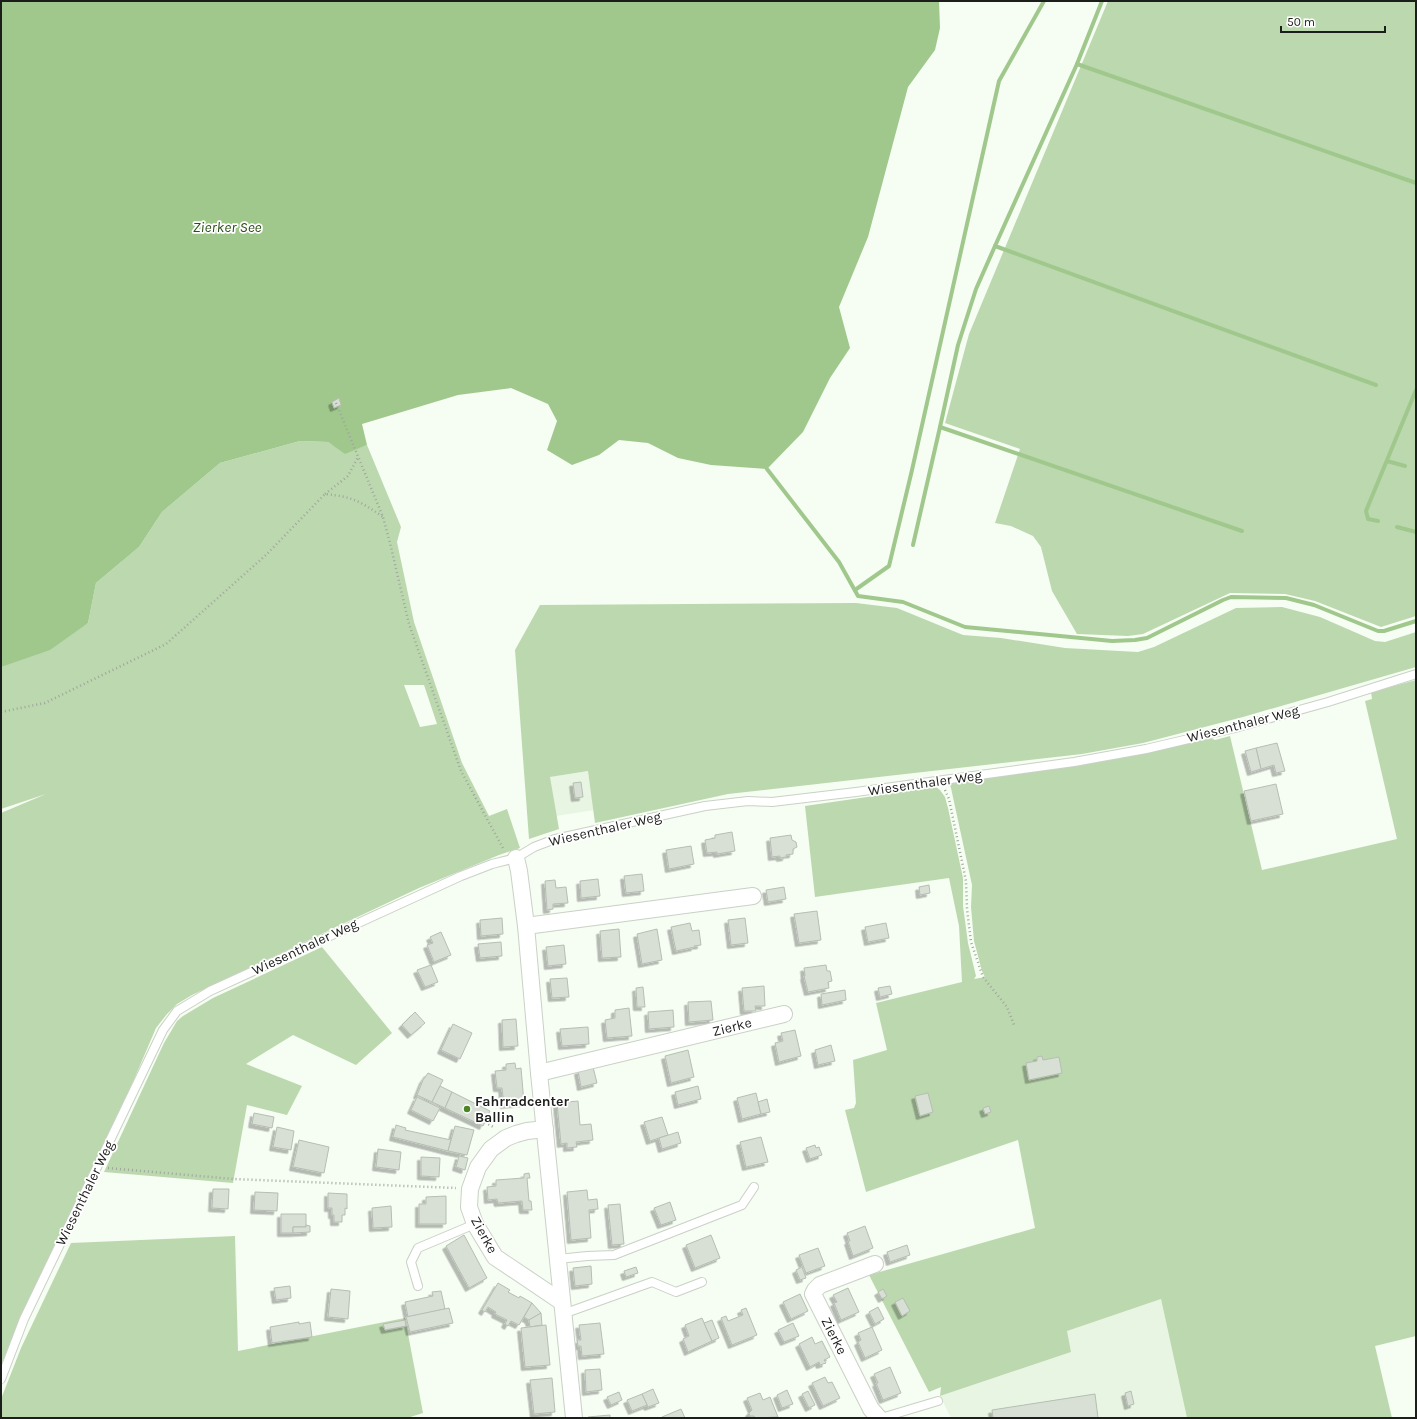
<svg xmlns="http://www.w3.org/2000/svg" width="1417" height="1419" font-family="Karla,sans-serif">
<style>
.built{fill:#e9f5e3}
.green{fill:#bcd8af;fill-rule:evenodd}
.water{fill:#a0c88d}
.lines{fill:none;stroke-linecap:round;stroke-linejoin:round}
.stream{stroke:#a0c88d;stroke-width:4}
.building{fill:#d8e0d5;stroke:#b6bdb3;filter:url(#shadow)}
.lane-casing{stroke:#cad1c6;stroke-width:10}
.street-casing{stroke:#cad1c6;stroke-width:18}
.path{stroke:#a0a59d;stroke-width:2.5;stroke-dasharray:1 3;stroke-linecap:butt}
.lane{stroke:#fff;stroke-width:8}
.street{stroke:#fff;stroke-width:16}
.poi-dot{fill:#4a8624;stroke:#fff;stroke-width:1.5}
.labels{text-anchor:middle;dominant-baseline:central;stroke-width:3.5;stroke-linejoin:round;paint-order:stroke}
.street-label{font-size:14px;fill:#1c1e1b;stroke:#fff}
.poi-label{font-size:14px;font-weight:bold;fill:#1c1e1b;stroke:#fff;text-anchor:start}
.water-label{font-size:15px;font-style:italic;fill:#2a4e13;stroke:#fff}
</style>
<defs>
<filter id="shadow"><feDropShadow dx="-3.5" dy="3.5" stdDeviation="0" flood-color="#0004"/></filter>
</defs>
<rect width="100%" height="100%" fill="#f6fdf2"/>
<g class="built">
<path d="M588,771l6,39 -38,6 -7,-39z"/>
<path d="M1161,1299l26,119h-236l-11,-22 131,-44 -5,-21z"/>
</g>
<g class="green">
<path d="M1108,1h308v615l-35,11 -66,-26 -30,-7 -55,-1 -87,41 -15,2 -51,-2 -25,-43 -11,-44 -8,-11 -22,-10 -16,-3 25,-74 -75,-26 24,-89z"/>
<path d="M300,441l28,1 17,11 22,-8 34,82 -4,15 17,80 48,141 27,53 18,-7 13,39 -21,7 -80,33 -227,107 -15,9 -10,10 -11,14 -36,84 -93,192 -26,61v-552l45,-19 -45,15v-142l87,-44 8,-40 43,-36 23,-35 58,-49zM404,685h20l13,39 -17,3z"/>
<path d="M856,603l41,5 66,27 38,3 64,10 73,4 16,-5 82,-39 46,-1 38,10 55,24 10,1 31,-10v35l-173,50 -100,26 -61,11 -354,40 -133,29 -7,-52 -38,6 9,52 -30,10 -14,-189 25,-45z"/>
<path d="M1416,680v656l-41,10 17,72h-205l-26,-119 -94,32 4,21 -131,44 1,-9 -12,5 -60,-117 166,-47 -17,-88 -152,52 -21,-82 9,-2 2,-5 -3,-43 34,-10 -11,-47 86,-21 -3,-56 -10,-48 -134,19 -10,-91 131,-19 4,3 5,7 3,11 15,70v28l5,37 8,33 -2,3 11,-2 -3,-6 -8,-30 -3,-34 1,-22 -21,-97 -3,-7 107,-12 55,-9 102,-25 -1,3 4,2 15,-4 32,134 135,-31 -32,-138 7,-2 -1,-7z"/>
<path d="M322,947l70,86 -36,32 -63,-30 -47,29 56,22 -15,29 -40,-10 -14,78 -129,-11 60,-129 13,-22 6,-5 30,-18z"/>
<path d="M235,1236l3,115 167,-33 18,95 -16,5h-406v-19l20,-51 50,-105z"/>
</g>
<path class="water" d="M1,1h938l1,27 -5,22 -27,37 -40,150 -29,70 11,41 -20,30 -27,54 -36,37 -56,-4 -33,-7 -30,-15 -29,-3 -20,15 -27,10 -25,-15 10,-29 -9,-17 -37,-16 -53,7 -96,29 5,21 -22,9 -17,-12 -28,-1 -80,22 -58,49 -23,35 -43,36 -8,40 -38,27 -49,17z"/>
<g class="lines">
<g class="stream">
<path d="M1102,1l-25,63 339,119"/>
<path d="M1077,64l-82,182 381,139"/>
<path d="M995,246l-19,43 -18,56 -18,82 302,104"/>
<path d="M1387,461l18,5"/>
<path d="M767,469l72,93 19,34 45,6 62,25 147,14 23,-1 12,-2 76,-38 8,-3 55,1 28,7 64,26h6l32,-10"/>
<path d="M1378,521l-10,-2 -2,-8 50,-121"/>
<path d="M1397,527l19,5"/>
<path d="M913,545l27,-118"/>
<path d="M855,590l34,-24 23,-96 87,-389 45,-80"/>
</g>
</g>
<g class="building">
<path d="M339,398l2,7 -7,3 -2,-6z"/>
<path d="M1277,743l8,28 -9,2 -2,-8 -13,4 -5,-21z"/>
<path d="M1256,748l5,21 -10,3 -6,-21z"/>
<path d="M581,782l2,15 -8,1 -2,-15z"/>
<path d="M1276,784l7,30 -32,7 -7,-30z"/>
<path d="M732,832l3,19 -18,3v-2l-10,1 -2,-13 10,-2v-3z"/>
<path d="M791,835l1,5 4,2 1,5 -4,2v5l-7,1v2l-6,1v-2l-8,1 -2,-19z"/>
<path d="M691,846l3,18 -25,5 -3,-19z"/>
<path d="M642,874l2,17 -18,2 -2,-17z"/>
<path d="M598,879l2,17 -19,2 -1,-17z"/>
<path d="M555,880l1,8 10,-1 2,16 -15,1v5l-6,1 -2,-29z"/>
<path d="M929,885l1,8 -10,2 -1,-8z"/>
<path d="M784,887l2,12 -18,3 -2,-12z"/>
<path d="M817,911l4,29 -22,3 -5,-29z"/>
<path d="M502,918l1,16 -22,2 -1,-16z"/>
<path d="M745,918l3,25 -17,2 -3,-25z"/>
<path d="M690,923l2,8 7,-1 2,15 -7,1 1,1 -19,4 -5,-24z"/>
<path d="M886,923l3,15 -21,4 -3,-15z"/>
<path d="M619,929l2,28 -19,1 -2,-27z"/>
<path d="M657,929l5,31 -20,4 -5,-30z"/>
<path d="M441,932l10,23 -17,7 -7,-17 6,-2 -3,-6z"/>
<path d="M501,942l1,14 -22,2 -2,-14z"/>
<path d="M564,945l2,19 -18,2 -2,-19z"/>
<path d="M431,965l7,17 -13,5 -8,-17z"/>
<path d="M826,965l1,6h3l2,10 -4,1 1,6 -21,4 -4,-16h1l-1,-8z"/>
<path d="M567,978l2,19 -17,1 -2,-19z"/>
<path d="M764,986l1,20h-10l1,5h-12l-2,-23z"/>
<path d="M890,986l2,8 -12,3 -2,-9z"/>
<path d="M643,987l2,20h-8l-1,-19z"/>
<path d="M845,990l1,10 -24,5 -1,-11z"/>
<path d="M711,1001l2,19 -24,2 -1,-20z"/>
<path d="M629,1008l3,28 -25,2 -2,-18 10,-2v-8z"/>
<path d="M673,1010l1,17 -25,2 -1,-17z"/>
<path d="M415,1012l10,11 -14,12 -9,-10z"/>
<path d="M516,1019l2,27 -15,1 -1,-27z"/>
<path d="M453,1024l19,9 -12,26 -19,-9z"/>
<path d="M588,1027l1,17 -27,2 -2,-17z"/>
<path d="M795,1030l6,26 -22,6 -4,-19 8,-2 -2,-8z"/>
<path d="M831,1045l4,16 -17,4 -3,-15z"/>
<path d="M688,1050l6,27 -23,6 -6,-27z"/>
<path d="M1042,1056l1,4 16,-3 3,16 -33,7 -3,-17 11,-2v-4z"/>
<path d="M515,1063l1,6 5,-1 3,35 -20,2 -2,-17h-5l-2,-17 11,-1v-6z"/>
<path d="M593,1067l4,16 -16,4 -3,-16z"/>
<path d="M428,1073l15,7 -11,22 -15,-7 6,-15z"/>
<path d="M440,1086l12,6 -7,16 -13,-6z"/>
<path d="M698,1086l3,13 -23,6 -3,-13z"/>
<path d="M452,1092l38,19 -7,15 -38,-18z"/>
<path d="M756,1093l5,21 -19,5 -5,-21z"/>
<path d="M928,1093l5,19 -13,4 -5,-20z"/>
<path d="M417,1097l23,11 -7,13 -22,-11z"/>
<path d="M767,1099l3,13 -9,2 -3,-12z"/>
<path d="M578,1101l2,24 11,-1 2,16 -17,2 1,5 -10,1v-5l-6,1 -4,-41z"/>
<path d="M989,1106l2,6 -6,2 -2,-6z"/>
<path d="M254,1113l20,4 -2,11 -20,-4z"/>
<path d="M662,1117l6,18 -18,6 -6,-19z"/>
<path d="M396,1125l10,3 -1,2 46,10 -3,11 -55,-14z"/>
<path d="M455,1126l19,4 -7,25 -19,-4z"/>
<path d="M277,1127l17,4 -3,19 -18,-3z"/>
<path d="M678,1132l3,11 -19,6 -3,-11z"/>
<path d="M761,1137l7,25 -22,5 -6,-25z"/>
<path d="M299,1140l30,7 -5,26 -31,-6z"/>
<path d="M815,1145l1,3 3,-1 3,8 -12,4 -4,-11z"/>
<path d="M378,1149l23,3 -2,18 -23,-3z"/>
<path d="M459,1156l9,2 -3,12 -9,-3z"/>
<path d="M421,1157l19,1 -1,19 -18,-1z"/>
<path d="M529,1173l1,5h-3l2,23h2l1,9h-9l-1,-9 -24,2 -1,-4 -9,1 -1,-13 9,-1v-6l28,-2v-4z"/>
<path d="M213,1189h16l-1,20 -16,-1z"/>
<path d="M587,1190l1,10 9,-1 1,10 -9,1 2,28 -20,2 -4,-48z"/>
<path d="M255,1192l23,1 -1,18 -23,-1z"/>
<path d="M328,1193l19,1v15l-2,-1v7h-3v7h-8v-7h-2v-7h-4z"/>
<path d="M446,1196v28h-27v-20h7v-7z"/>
<path d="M670,1202l6,18 -15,5 -7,-17z"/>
<path d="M620,1204l4,40 -12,1 -4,-40z"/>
<path d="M391,1206l1,21 -19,1 -1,-20z"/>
<path d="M281,1214h25v13h-13v6h-12z"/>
<path d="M306,1225l4,1v6l-17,1v-6h13z"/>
<path d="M865,1226l8,22 -20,8 -5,-15h2l-3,-8z"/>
<path d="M464,1235l23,43 -18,10 -23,-42z"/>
<path d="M711,1235l9,23 -25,10 -9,-23z"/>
<path d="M907,1245l3,10 -20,7 -3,-10z"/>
<path d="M818,1248l7,18 -19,7 -7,-18z"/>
<path d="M591,1266l1,18 -17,2 -2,-18z"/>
<path d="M636,1267l2,6 -12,4 -2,-6z"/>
<path d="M802,1267l4,11 -6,2 -4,-10z"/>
<path d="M498,1283l12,7 -2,2 11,6 1,-2 12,7 -13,22 -8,-4 -3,5 -3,-2 2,-4 -12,-6 1,-2 -8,-5 -3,5 -3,-2z"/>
<path d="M290,1286l1,12 -15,2 -2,-12z"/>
<path d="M848,1288l11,24 -18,8 -7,-17 3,-1 -4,-7z"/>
<path d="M331,1289l19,2 -2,28 -20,-2z"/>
<path d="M883,1289l4,7 -5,3 -4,-7z"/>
<path d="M441,1291l4,18 -37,8 -3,-15 28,-6 -1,-4z"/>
<path d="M800,1294l8,17 -17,8 -8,-17z"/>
<path d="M903,1298l7,13 -8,5 -7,-14z"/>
<path d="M532,1303l9,10 -12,7 -5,-3z"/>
<path d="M878,1307l6,12 -9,5 -6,-12z"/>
<path d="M449,1308l4,15 -43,9 -4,-15z"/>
<path d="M746,1308l11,27 -25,10 -11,-27 5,-2 2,5 15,-6 -2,-5z"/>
<path d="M541,1313l1,12 -12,2 -1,-7z"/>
<path d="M702,1318l10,23 -24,11 -5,-13 6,-3 -4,-11z"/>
<path d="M405,1320l1,6 -21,4 -2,-6z"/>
<path d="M712,1320l7,18 -7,3 -8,-18z"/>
<path d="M299,1322v2l11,-2 2,15 -40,6 -2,-16z"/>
<path d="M600,1323l4,31 -22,2 -1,-10h-3l-1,-6h4l-2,-15z"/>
<path d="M793,1323l6,13 -15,6 -6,-12z"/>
<path d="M546,1325l4,40 -25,2 -4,-39z"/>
<path d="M872,1327l10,23 -17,8 -7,-16 3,-2 -3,-7z"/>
<path d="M812,1337l3,7 7,-3 8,16 -6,3 2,3 -6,2 -1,-3 -9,5 -11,-23z"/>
<path d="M890,1367l11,26 -18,7 -7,-17h2l-4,-9z"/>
<path d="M600,1369l2,21 -16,2 -1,-22z"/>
<path d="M825,1377l3,6 4,-1 8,16 -17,8 -11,-23z"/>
<path d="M552,1378l3,34 -21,2 -4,-34z"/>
<path d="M653,1389l6,14 -11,4 -6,-13z"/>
<path d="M787,1390l6,14 -11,4 -5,-13z"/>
<path d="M808,1391l7,14 -6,3 -7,-14z"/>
<path d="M1131,1391l3,13 -6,2 -3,-13z"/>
<path d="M619,1392l3,8 -11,5 -4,-8z"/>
<path d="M760,1393l3,7 7,-3 8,20 -23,1 -1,-2h-4l-1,-3 3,-3 -5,-12z"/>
<path d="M642,1394l5,11 -15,6 -5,-11z"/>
<path d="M1095,1394l3,24h-105l-1,-8z"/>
<path d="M681,1409l4,9h-22l-1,-1z"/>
<path d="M610,1415v3h-22v-1z"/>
</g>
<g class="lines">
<g class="lane-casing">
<g id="lane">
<path d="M558,1259l29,-3 27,-1 128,-50 12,-18"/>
<path d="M418,1286l-7,-24 7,-14 57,-24"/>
<path d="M563,1314l89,-32 24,10 26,-10"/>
<path d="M1,1379l23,-60 139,-289 14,-19 33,-20 251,-115 31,-12 24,-6 18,-11 21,-8 150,-33 43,-5 24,1 84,-10 218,-30 72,-13 89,-21 93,-26 88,-28"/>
<path d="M881,1418l57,-17"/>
</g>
</g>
<g class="street-casing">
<g id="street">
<path d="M516,858l3,13 7,55 13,147 35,345"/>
<path d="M526,926l227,-30"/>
<path d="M539,1073l245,-59"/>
<path d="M545,1129l-18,2 -11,3 -10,4 -15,11 -13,18 -8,22 -1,18 6,17 20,33 67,45"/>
<path d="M875,1264l-55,21 -5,5 -2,4 58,115 8,9"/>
</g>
</g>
<g class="path">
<path d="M336,403l47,114 7,26 19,81 52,147 43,79"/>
<path d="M325,494l23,-18 10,-19"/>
<path d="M1,712l44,-9 121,-59 100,-89 59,-61c28,3 35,7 58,23"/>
<path d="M945,790l4,9 17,82 1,28 4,33 12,35 24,30 7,18"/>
<path d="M485,1122l10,6"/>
<path d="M108,1168l125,11 223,9"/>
</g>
<use href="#lane" class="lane"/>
<use href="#street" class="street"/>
</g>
<circle class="poi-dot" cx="467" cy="1109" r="4"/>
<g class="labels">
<g class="street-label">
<text transform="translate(1243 724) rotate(-14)">Wiesenthaler Weg</text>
<text transform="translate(925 783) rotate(-8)">Wiesenthaler Weg</text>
<text transform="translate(605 829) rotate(-13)">Wiesenthaler Weg</text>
<text transform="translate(305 947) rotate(-25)">Wiesenthaler Weg</text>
<text transform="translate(732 1027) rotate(-14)">Zierke</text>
<text transform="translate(85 1193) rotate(-64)">Wiesenthaler Weg</text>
<text transform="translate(484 1235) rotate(61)">Zierke</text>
<text transform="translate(834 1336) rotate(63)">Zierke</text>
</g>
<g class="poi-label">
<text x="475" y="1101">Fahrradcenter<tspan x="475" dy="16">Ballin</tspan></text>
</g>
<g class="water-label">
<text x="227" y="227">Zierker See</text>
</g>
</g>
<rect width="1417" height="1419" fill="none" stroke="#1c1e1b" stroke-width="4"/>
<path d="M1281 26v6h104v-6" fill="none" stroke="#1c1e1b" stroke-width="2"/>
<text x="1287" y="26" font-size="12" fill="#1c1e1b" stroke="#ffffff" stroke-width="3" paint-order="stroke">50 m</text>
</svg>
